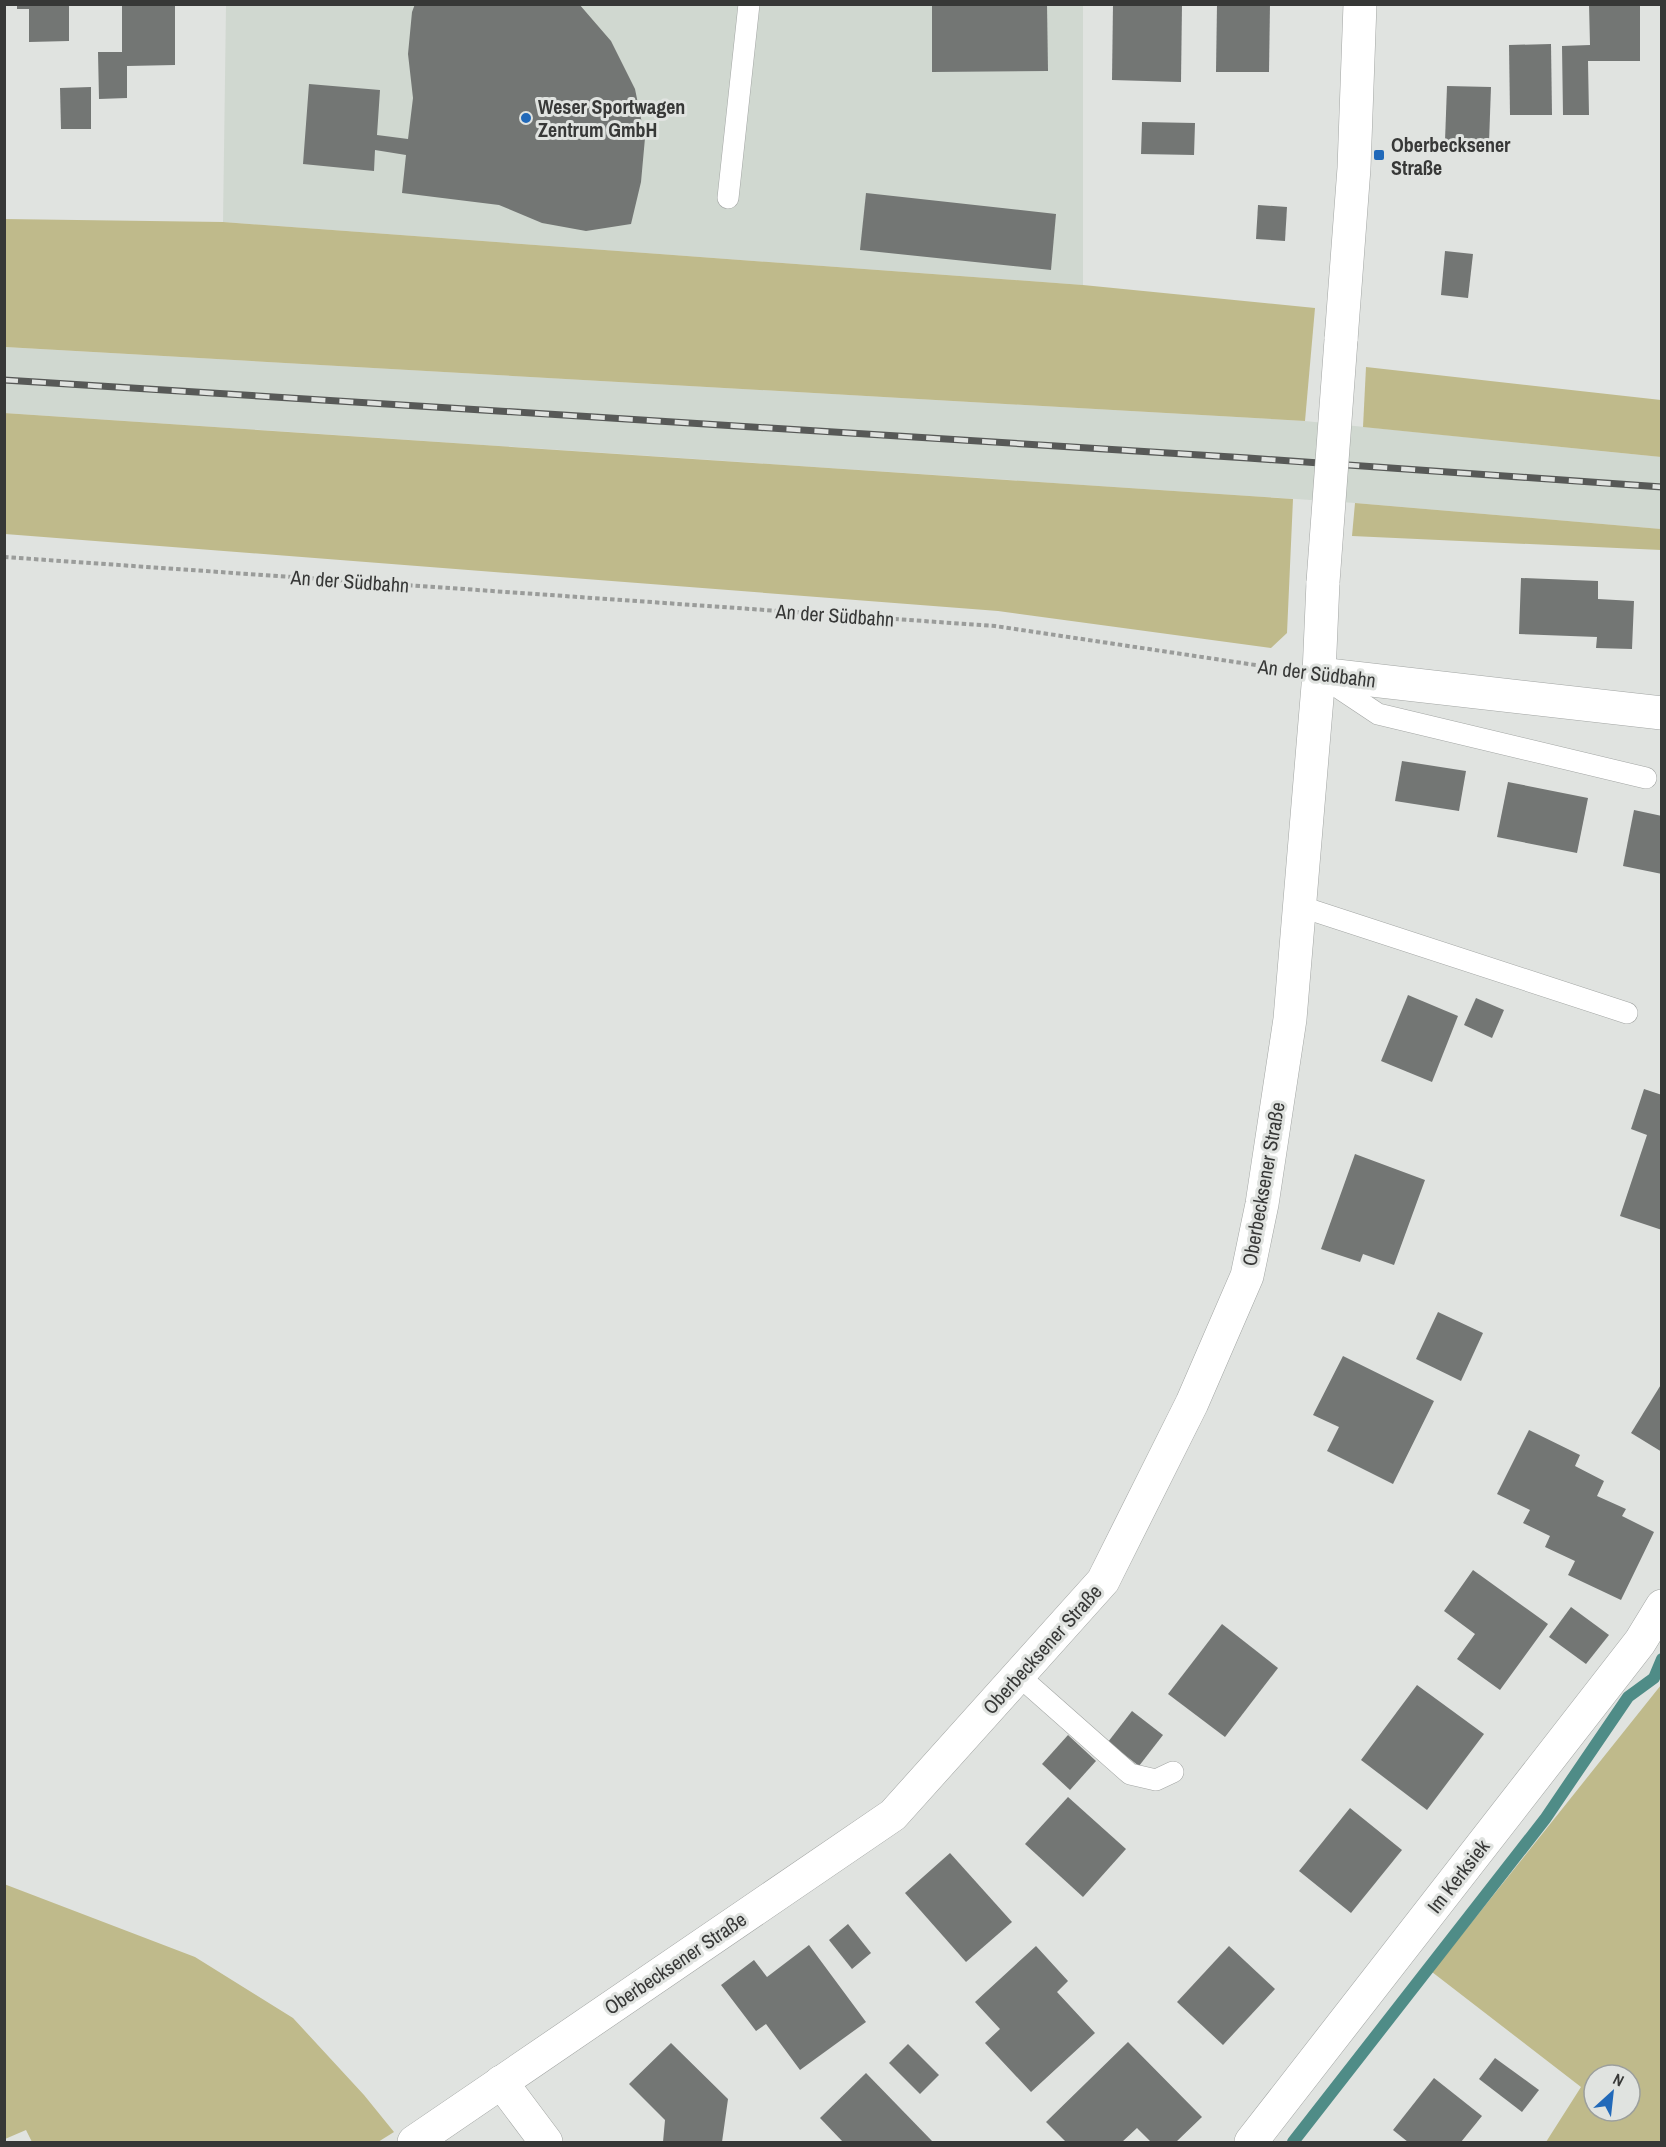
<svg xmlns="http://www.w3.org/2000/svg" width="1666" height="2147" font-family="'Archivo Narrow',sans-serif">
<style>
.built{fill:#d0d8d0}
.green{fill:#bfba8b;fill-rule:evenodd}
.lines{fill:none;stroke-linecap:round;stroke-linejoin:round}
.stream{stroke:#4f8c87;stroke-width:12}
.building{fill:#737674}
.service-casing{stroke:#a2a5a3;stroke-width:22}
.minor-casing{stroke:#a2a5a3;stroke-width:34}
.path{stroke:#9a9c9a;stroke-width:4;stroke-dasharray:4.5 3;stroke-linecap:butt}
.service{stroke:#fff;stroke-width:21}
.minor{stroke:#fff;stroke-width:33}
.rail-casing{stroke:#575957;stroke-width:7}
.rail{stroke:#e0e3e0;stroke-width:4.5;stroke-dasharray:14;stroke-linecap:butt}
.minor-bridge-casing{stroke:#a2a5a3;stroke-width:34;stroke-linecap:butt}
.minor-bridge{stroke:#fff;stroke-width:33}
.poi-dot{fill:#2169b9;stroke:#e0e3e0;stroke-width:2}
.labels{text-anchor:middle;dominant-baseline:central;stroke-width:6;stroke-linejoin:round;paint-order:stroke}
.poi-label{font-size:20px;font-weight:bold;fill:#373837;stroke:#e0e3e0;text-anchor:start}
.street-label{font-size:20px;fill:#373837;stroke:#e0e3e0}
</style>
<rect width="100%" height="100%" fill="#e0e3e0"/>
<g class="built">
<path d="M226,5h857v280l-860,-63z"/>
<path d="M4,347l1301,74 356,36v72l-306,-26 -1350,-90z"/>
</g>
<g class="green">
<path d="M4,219l219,3 860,63 232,23 -10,113 -1300,-74z"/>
<path d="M1366,367l295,33v57l-298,-30z"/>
<path d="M4,413l1289,86 -6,134 -16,15 -273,-37 -993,-77z"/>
<path d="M1355,503l306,26v21l-309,-14z"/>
<path d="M1661,1685v454l-2,3h-113l35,-55 -149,-115zM1594,2075h36v36h-36z"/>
<path d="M4,1884l191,73 98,61 71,77 30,37 -16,10h-346l-6,-12 -21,9z"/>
</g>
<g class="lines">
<path class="stream" d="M1293,2142l252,-323 83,-122 26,-19 8,-19"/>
</g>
<g class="building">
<path d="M17,4h52v37l-40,1v-33h-12z"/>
<path d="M122,4h53v61l-48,1v32l-28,1 -1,-47h24z"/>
<path d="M415,4h164l32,37 24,48 10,49 -4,44 -10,42 -45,7 -44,-8 -43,-18 -97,-12 4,-38 -31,-5 -1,21 -71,-7 6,-80 71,6 -3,45 31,4 5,-41 -5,-44 4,-42z"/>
<path d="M932,4h115l1,67 -116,1z"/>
<path d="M1113,4h69l-1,78 -69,-2z"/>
<path d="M1217,4h53l-1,68h-53z"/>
<path d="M1589,4h51v57h-52l1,54h-26l-1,-69 28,-1z"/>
<path d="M1551,44l1,71h-42l-1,-70z"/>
<path d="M1447,86l44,1 -2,56 -44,-2z"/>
<path d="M91,87v42h-30l-1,-41z"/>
<path d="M1142,122l53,1 -1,32 -53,-1z"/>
<path d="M866,193l190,21 -5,56 -191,-20z"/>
<path d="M1258,205l29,2 -2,34 -29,-2z"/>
<path d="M1445,251l28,3 -5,44 -27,-3z"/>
<path d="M1521,578l77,3v18l36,2 -2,48 -36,-1 1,-11 -78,-3z"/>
<path d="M1402,761l64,10 -7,40 -64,-10z"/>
<path d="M1508,782l80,16 -11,55 -80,-16z"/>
<path d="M1634,810l28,6v58l-39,-8z"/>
<path d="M1408,995l50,21 -26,66 -51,-21z"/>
<path d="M1476,998l28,12 -12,28 -28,-13z"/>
<path d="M1644,1089l18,6v135l-42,-14 27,-81 -16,-6z"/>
<path d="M1355,1154l70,26 -31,85 -31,-11 -3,8 -39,-13z"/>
<path d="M1438,1312l45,21 -22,48 -45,-22z"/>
<path d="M1343,1356l91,45 -41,83 -66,-33 12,-24 -26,-12z"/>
<path d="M1662,1383v69l-31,-19z"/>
<path d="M1529,1430l51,25 -5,11 29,15 -7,15 29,13 -4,7 32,16 -33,68 -53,-25 7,-14 -30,-14 5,-11 -27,-13 7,-13 -33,-16z"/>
<path d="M1473,1570l75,54 -48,66 -43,-31 18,-25 -31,-23z"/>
<path d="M1571,1607l38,28 -23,29 -37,-27z"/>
<path d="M1222,1624l56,44 -53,69 -57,-43z"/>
<path d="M1417,1685l67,49 -57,76 -66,-50z"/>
<path d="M1132,1711l31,24 -24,31 -31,-24z"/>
<path d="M1068,1735l28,26 -26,29 -28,-26z"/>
<path d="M1068,1797l58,52 -43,48 -58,-53z"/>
<path d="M1350,1808l52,42 -51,63 -52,-42z"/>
<path d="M950,1853l62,69 -46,40 -61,-69z"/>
<path d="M848,1924l23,29 -19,16 -23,-29z"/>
<path d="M809,1945l57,77 -66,48 -34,-46 -10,7 -35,-46 33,-25 13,17z"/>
<path d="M1036,1946l32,35 -11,11 38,41 -64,59 -46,-49 15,-14 -25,-27z"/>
<path d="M1229,1946l46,43 -52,56 -46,-43z"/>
<path d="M1128,2042l74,75 -26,25h-25l-14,-14 -15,14h-56l-20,-20z"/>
<path d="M671,2043l57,56 -6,43h-59l2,-22 -36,-36z"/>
<path d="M908,2044l31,31 -19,19 -31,-31z"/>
<path d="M1495,2058l44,32 -17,22 -43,-33z"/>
<path d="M866,2073l67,69h-90l-23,-24z"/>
<path d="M1434,2078l48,38 -21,26h-53l-15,-12z"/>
</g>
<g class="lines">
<g class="service-casing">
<g id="service">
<path d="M728,198l21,-194"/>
<path d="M1324,678l54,36 268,64"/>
<path d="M1299,906l328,107"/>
<path d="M1018,1675l112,99 26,6 17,-8"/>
</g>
</g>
<g class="minor-casing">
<g id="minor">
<path d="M1341,340l13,-172 6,-164"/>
<path d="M1319,674l343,39"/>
<path d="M501,2082l45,60"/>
<path d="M414,2142l479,-327 210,-234 89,-178 55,-127 15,-72 28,-185 29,-345 4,-92"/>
<path d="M1251,2142l389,-500 22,-36"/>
</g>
</g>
<path class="path" d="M4,557l991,69 287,43"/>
<use href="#service" class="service"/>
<use href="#minor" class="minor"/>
<g class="rail-casing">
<path id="rail" d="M4,380l1244,78 414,29"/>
</g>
<use href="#rail" class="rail"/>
<g class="minor-bridge-casing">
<path id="minor-bridge" d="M1323,582l18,-242"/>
</g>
<use href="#minor-bridge" class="minor-bridge"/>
</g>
<g class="poi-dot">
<circle cx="526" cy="118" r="6"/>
<rect x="1373" y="149" width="12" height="12" rx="3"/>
</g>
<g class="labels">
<g class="poi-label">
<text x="538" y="106">Weser Sportwagen<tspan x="538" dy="23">Zentrum GmbH</tspan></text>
<text x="1391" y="144">Oberbecksener<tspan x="1391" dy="23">Straße</tspan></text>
</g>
<g class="street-label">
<text transform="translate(350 581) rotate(4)">An der Südbahn</text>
<text transform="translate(835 615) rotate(4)">An der Südbahn</text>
<text transform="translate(1317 673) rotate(7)">An der Südbahn</text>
<text transform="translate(1263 1184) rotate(-80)">Oberbecksener Straße</text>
<text transform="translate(1042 1649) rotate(-48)">Oberbecksener Straße</text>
<text transform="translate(1458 1876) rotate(-52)">Im Kerksiek</text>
<text transform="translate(675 1963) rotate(-34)">Oberbecksener Straße</text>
</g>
</g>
<rect width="1666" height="2147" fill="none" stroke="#373837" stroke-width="12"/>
<g transform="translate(1612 2093) rotate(27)"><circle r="28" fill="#e0e3e0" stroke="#9c9f9c" stroke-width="1.5"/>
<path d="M0-4.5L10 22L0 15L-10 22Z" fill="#2169b9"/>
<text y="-9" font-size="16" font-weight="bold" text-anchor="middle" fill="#373837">N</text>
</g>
</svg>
